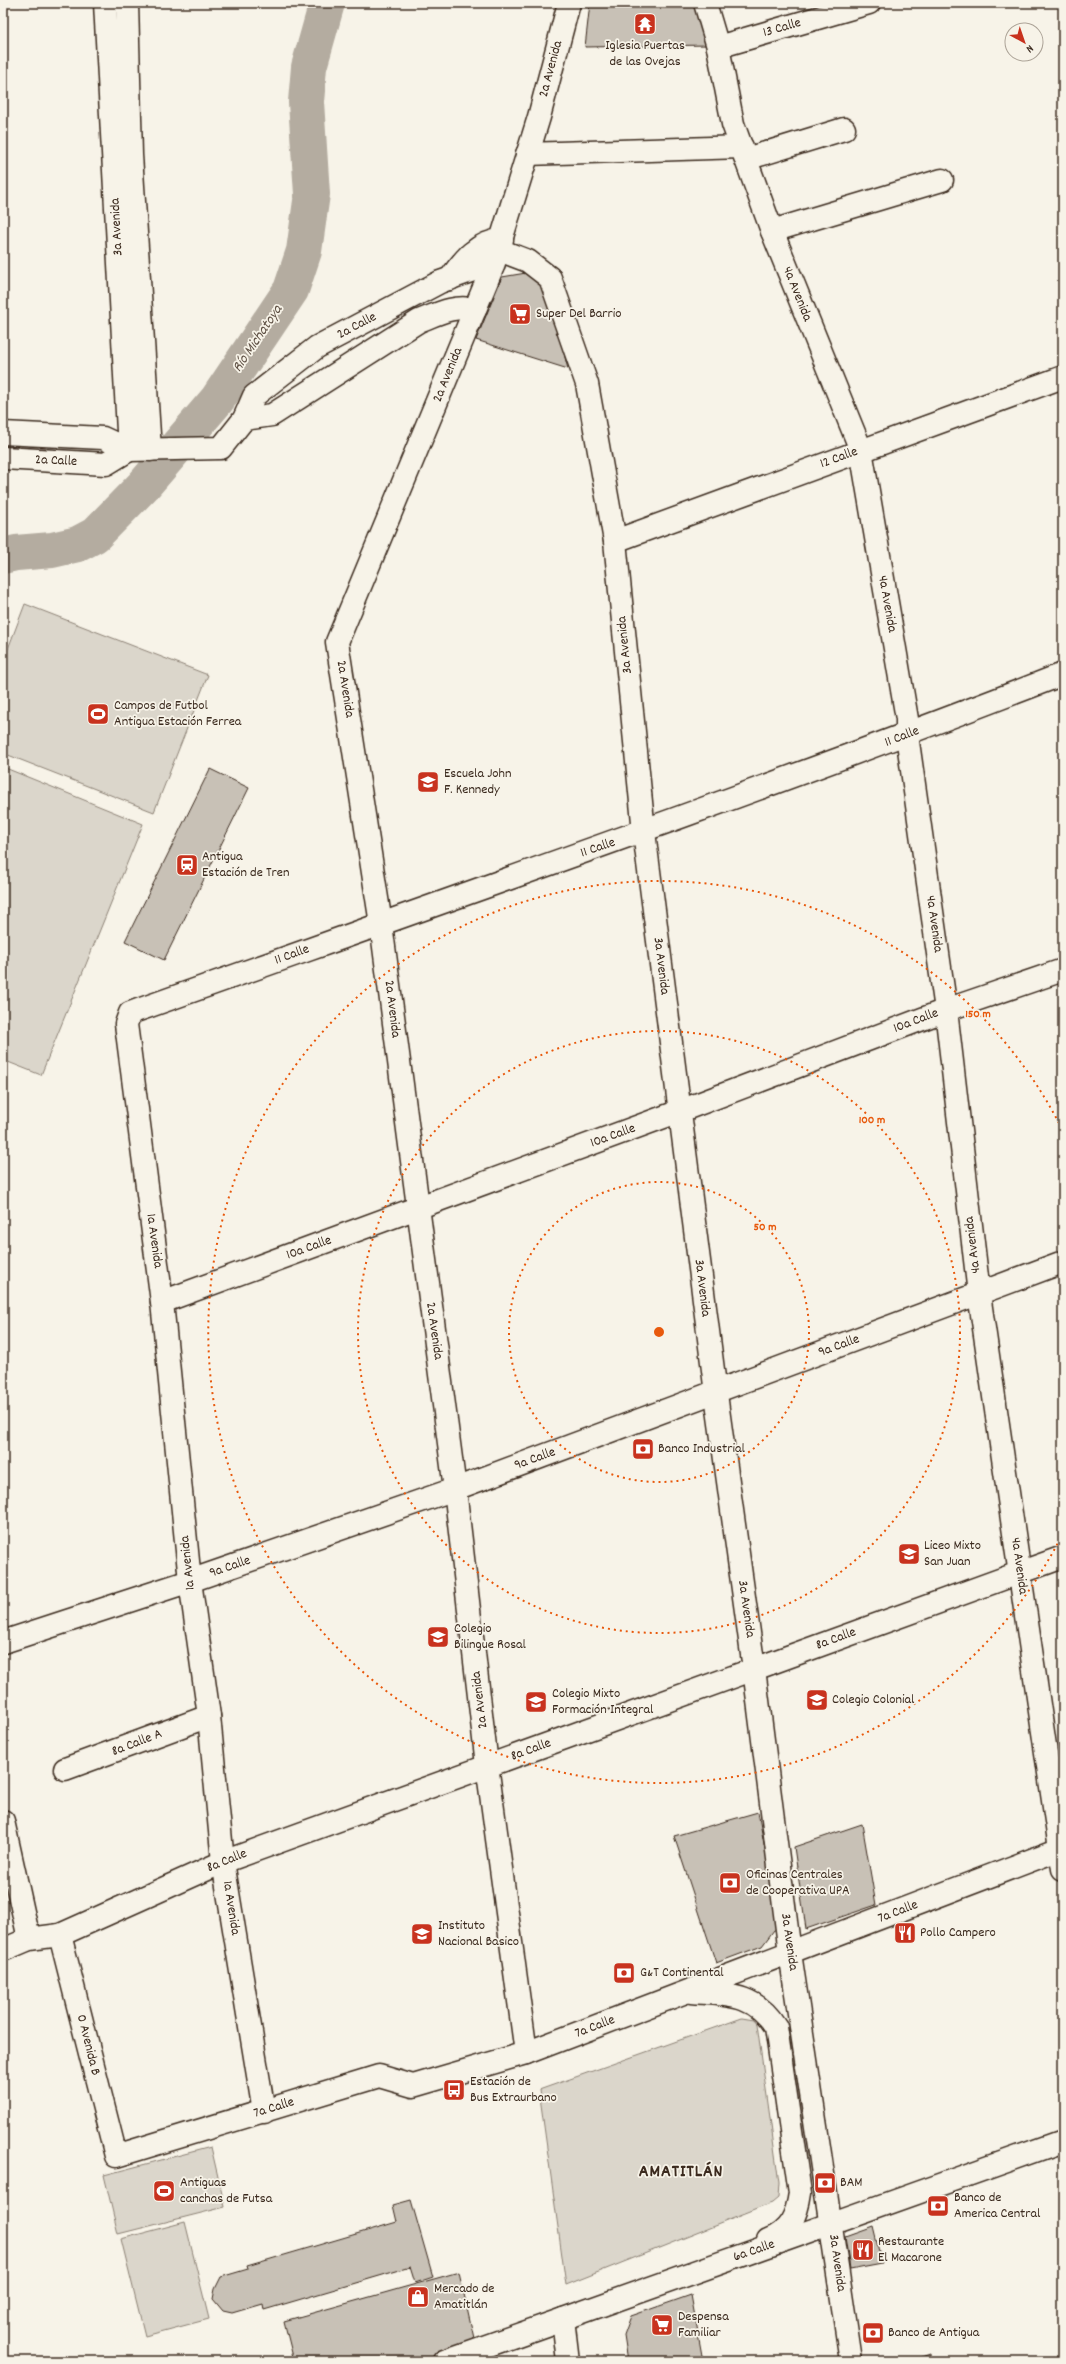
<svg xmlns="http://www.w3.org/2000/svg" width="1066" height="2364" font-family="Dekko,sans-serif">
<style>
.green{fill:#dbd6cb;stroke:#8b8074}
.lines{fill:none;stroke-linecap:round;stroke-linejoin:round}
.river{stroke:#b4aca0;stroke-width:36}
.building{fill:#c8c1b6;stroke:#3b2a1e}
.street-casing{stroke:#3b2a1e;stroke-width:25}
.secondary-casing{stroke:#3b2a1e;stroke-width:25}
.street{stroke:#f7f3e8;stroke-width:22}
.secondary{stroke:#f7f3e8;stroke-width:22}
.ring{fill:none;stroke:#e8590c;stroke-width:2;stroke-dasharray:2 4}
.labels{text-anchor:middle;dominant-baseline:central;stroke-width:3.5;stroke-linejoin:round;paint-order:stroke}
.street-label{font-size:14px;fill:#3b2a1e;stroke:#f7f3e8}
.poi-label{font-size:14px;fill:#3b2a1e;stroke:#f7f3e8;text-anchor:start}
.water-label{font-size:15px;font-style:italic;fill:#5f5145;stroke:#f7f3e8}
.district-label{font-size:18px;font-weight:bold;letter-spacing:1px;fill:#3b2a1e;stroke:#f7f3e8}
.centre{fill:#e8590c;stroke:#f7f3e8;stroke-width:2}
.ring-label{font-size:12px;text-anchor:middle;font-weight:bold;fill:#e8590c;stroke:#f7f3e8;stroke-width:3.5;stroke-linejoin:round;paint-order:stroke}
</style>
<rect width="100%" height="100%" fill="#f7f3e8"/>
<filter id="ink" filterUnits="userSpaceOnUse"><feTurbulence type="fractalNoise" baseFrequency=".025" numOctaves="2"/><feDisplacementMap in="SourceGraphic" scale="8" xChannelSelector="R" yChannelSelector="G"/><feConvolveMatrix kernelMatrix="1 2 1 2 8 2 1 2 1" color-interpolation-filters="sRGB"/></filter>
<g filter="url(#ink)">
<g class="green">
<path d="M25,604l183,71 -54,137 -151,-59v-91z"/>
<path d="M3,767l140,57 -102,251 -38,-15z"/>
<path d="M742,2018l12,2 3,4 22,159 -1,15 -6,5 -206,82 -27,-195z"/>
<path d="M211,2147l14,60 -107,27 -14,-59z"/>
<path d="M185,2222l24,97 -64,17 -24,-97z"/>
</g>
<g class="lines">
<path class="river" d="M3,556l13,-3 36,-3 26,-6 17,-9 49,-50 73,-85 74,-110 13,-39 8,-57 -6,-92 3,-35 18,-64"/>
</g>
<g class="building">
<path d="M590,3h106l13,42 -124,2z"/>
<path d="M526,273l21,15 21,81 -92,-29 26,-63z"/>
<path d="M210,769l39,19 -85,172 -39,-19z"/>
<path d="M758,1812l22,117 -6,1 -12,16 -46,17 -42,-127z"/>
<path d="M862,1824l14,81 -70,24 -12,-82z"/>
<path d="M411,2200l22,77 -18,6 -5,-16 -146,43 -1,-6 -31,9 -9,-2 -10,-12 2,-10 6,-12 27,-8 -1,-3 150,-44 -4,-17z"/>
<path d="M873,2227l9,37 -32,6 -5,-33z"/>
<path d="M459,2272l17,75 -45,14h-137l-10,-40z"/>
<path d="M691,2295l12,66h-75l-4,-26 7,-19z"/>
<path d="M930,2354l1,7h-21z"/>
</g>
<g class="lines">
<g class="street-casing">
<g id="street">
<path d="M105,3l24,447"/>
<path d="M127,3l4,152 19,295"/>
<path d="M705,3l13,44 15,77 39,107 89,219 46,269v16l39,275 33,284 84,575"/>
<path d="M718,47l151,-44"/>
<path d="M527,154l215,-7"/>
<path d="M746,159l98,-30"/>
<path d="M772,231l170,-51"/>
<path d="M499,250l29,11 22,17 37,106 28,157 29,291 74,577 36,260 36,284 61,408"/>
<path d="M244,419l28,-4 147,-94c18,-7 37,-17 56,-11"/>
<path d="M3,433l100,5 26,12 92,-2 23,-29 10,-23 63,-49 123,-65 42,-15 11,-1"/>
<path d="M3,458l103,6 23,-14"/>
<path d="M615,541l448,-164"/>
<path d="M162,1302l518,-191 266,-101 117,-40"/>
<path d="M65,1769l144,-53"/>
<path d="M3,1821l26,118"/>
<path d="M60,1935l56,221 263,-80 34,10 113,-33"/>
<path d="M3,1950l26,-11 31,-4 163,-73 840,-305"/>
<path d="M264,2112l-41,-250 -14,-146 -19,-135 -28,-279 -36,-278 4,-11c312,-111 624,-219 933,-339"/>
<path d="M444,2361l119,-42"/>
</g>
</g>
<g class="secondary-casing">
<g id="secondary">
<path d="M569,3l-30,114 -46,149 -156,376 44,282 74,565 32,276 39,288 537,-205"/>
<path d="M450,279c13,-19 27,-37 52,-39"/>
<path d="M3,1642l187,-61 265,-92 608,-227"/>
<path d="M692,1992c35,3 63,1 84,35l24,166c-3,22 -10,39 -32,47"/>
<path d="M568,2361l-5,-42 500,-178"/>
</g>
</g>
<use href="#street" class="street"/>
<use href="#secondary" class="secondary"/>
</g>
</g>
<g class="ring">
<circle cx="659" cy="1332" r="150"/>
<circle cx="659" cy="1332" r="301"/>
<path d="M1063 1533A451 451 0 1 1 1063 1131"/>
</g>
<defs>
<g id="temple-square" transform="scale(1.15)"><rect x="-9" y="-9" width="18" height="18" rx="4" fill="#c8321e" stroke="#f7f3e8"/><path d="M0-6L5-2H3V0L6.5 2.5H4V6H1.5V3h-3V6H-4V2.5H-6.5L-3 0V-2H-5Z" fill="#fff"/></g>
<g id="supermarket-square" transform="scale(1.15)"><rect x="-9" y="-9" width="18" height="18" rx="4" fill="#c8321e" stroke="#f7f3e8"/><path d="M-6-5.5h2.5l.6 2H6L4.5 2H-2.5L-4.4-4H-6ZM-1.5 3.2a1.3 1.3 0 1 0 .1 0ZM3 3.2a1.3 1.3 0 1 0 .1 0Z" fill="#fff"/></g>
<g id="stadium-square" transform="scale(1.15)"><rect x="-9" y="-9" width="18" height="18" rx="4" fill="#c8321e" stroke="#f7f3e8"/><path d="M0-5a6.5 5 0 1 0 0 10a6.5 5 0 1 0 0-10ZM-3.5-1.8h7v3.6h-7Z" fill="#fff"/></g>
<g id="school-square" transform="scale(1.15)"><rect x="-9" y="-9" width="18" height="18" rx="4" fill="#c8321e" stroke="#f7f3e8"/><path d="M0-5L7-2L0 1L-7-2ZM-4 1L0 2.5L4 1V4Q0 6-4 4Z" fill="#fff"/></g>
<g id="station-square" transform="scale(1.15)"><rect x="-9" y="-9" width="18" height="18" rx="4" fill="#c8321e" stroke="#f7f3e8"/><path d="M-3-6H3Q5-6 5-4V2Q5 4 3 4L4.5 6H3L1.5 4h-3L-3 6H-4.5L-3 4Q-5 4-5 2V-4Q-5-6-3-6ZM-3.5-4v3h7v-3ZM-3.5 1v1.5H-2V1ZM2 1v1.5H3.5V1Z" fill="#fff"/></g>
<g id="bank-square" transform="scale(1.15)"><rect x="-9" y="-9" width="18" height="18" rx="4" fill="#c8321e" stroke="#f7f3e8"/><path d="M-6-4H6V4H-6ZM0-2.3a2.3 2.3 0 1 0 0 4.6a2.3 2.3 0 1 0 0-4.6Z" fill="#fff"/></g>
<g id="restaurant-square" transform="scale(1.15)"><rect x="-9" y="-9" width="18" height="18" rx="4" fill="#c8321e" stroke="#f7f3e8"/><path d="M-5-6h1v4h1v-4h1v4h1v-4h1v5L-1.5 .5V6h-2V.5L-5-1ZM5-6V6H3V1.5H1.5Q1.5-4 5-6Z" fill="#fff"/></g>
<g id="bus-square" transform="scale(1.15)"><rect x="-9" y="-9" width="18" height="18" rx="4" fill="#c8321e" stroke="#f7f3e8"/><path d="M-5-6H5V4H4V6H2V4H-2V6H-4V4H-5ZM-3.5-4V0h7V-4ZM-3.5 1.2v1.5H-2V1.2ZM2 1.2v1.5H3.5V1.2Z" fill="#fff"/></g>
<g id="shop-square" transform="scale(1.15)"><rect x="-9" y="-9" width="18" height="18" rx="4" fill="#c8321e" stroke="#f7f3e8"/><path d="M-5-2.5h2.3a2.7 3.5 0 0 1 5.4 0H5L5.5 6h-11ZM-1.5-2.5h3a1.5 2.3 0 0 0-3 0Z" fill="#fff"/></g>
</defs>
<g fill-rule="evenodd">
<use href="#temple-square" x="645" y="24"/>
<use href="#supermarket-square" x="520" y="314"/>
<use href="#stadium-square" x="98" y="714"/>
<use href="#school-square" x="428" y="782"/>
<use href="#station-square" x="187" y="865"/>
<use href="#bank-square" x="643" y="1449"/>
<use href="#school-square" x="909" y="1554"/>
<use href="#school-square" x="438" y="1637"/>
<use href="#school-square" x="817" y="1700"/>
<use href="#school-square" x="536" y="1702"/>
<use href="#bank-square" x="730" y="1883"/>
<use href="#restaurant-square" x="905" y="1933"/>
<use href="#school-square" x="422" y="1934"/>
<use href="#bank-square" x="624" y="1973"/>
<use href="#bus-square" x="454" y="2090"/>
<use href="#bank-square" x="825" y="2183"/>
<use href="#stadium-square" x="164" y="2191"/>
<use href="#bank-square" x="938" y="2206"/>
<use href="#restaurant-square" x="863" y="2250"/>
<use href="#shop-square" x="418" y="2297"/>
<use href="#supermarket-square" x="662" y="2325"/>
<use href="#bank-square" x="873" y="2333"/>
</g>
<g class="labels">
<g class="street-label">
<text transform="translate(782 28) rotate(-16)">13 Calle</text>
<text transform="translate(551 69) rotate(-75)">2a Avenida</text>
<text transform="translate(117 227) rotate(-93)">3a Avenida</text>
<text transform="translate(797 294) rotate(68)">4a Avenida</text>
<text transform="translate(357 326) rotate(-28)">2a Calle</text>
<text transform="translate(448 375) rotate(-68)">2a Avenida</text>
<text transform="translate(839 458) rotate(-20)">12 Calle</text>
<text transform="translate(56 461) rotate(3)">2a Calle</text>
<text transform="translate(887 604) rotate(80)">4a Avenida</text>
<text transform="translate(625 645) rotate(-96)">3a Avenida</text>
<text transform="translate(345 689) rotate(81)">2a Avenida</text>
<text transform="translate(902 737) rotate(-21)">11 Calle</text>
<text transform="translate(598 848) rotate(-19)">11 Calle</text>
<text transform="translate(934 924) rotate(82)">4a Avenida</text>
<text transform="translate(292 955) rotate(-20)">11 Calle</text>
<text transform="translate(661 966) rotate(83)">3a Avenida</text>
<text transform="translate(392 1009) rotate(83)">2a Avenida</text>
<text transform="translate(916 1021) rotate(-21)">10a Calle</text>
<text transform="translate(613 1136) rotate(-20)">10a Calle</text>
<text transform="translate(154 1241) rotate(82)">1a Avenida</text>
<text transform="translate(973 1245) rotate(-97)">4a Avenida</text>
<text transform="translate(309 1248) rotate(-20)">10a Calle</text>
<text transform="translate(702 1288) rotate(83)">3a Avenida</text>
<text transform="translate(434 1331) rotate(82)">2a Avenida</text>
<text transform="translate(839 1346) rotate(-20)">9a Calle</text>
<text transform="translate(535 1459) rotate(-20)">9a Calle</text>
<text transform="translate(188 1563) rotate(-96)">1a Avenida</text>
<text transform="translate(1019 1566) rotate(82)">4a Avenida</text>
<text transform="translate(230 1567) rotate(-19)">9a Calle</text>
<text transform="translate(746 1609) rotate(82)">3a Avenida</text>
<text transform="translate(836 1639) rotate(-20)">8a Calle</text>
<text transform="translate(480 1700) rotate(-97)">2a Avenida</text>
<text transform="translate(137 1743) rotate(-21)">8a Calle A</text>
<text transform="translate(531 1750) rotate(-20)">8a Calle</text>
<text transform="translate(227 1861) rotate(-22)">8a Calle</text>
<text transform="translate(231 1908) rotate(81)">1a Avenida</text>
<text transform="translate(898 1912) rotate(-21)">7a Calle</text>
<text transform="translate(789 1942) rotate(82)">3a Avenida</text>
<text transform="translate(595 2027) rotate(-21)">7a Calle</text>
<text transform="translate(88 2045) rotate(76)">0 Avenida B</text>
<text transform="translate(274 2108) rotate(-17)">7a Calle</text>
<text transform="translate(754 2251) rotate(-19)">6a Calle</text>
<text transform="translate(837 2263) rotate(82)">3a Avenida</text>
</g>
<g class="poi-label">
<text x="645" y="46" text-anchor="middle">Iglesia Puertas<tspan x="645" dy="16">de las Ovejas</tspan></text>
<text x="536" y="314">Super Del Barrio</text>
<text x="114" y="706">Campos de Futbol<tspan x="114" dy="16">Antigua Estación Ferrea</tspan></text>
<text x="444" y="774">Escuela John<tspan x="444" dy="16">F. Kennedy</tspan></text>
<text x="202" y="857">Antigua<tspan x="202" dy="16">Estación de Tren</tspan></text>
<text x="658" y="1449">Banco Industrial</text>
<text x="924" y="1546">Liceo Mixto<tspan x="924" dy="16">San Juan</tspan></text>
<text x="454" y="1629">Colegio<tspan x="454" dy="16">Bilingue Rosal</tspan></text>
<text x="552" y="1694">Colegio Mixto<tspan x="552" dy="16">Formación Integral</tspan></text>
<text x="832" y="1700">Colegio Colonial</text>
<text x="746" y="1875">Oficinas Centrales<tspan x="746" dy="16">de Cooperativa UPA</tspan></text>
<text x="438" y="1926">Instituto<tspan x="438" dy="16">Nacional Basico</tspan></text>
<text x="920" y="1933">Pollo Campero</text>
<text x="640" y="1973">G&amp;T Continental</text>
<text x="470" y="2082">Estación de<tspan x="470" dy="16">Bus Extraurbano</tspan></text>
<text x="180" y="2183">Antiguas<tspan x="180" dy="16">canchas de Futsa</tspan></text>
<text x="840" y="2183">BAM</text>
<text x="954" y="2198">Banco de<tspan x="954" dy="16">America Central</tspan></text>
<text x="878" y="2242">Restaurante<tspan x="878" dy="16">El Macarone</tspan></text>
<text x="434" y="2289">Mercado de<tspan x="434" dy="16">Amatitlán</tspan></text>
<text x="678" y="2317">Despensa<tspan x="678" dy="16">Familiar</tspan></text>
<text x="888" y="2333">Banco de Antigua</text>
</g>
<g class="water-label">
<text transform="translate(258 339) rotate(-56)">Río Michatoya</text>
</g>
<g class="district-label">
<text x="681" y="2172">AMATITLÁN</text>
</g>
</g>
<circle cx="659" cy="1332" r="6" class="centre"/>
<g class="ring-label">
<text x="978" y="1017">150 m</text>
<text x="872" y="1123">100 m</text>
<text x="765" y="1230">50 m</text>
</g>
<rect width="1066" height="2364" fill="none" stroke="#f7f3e8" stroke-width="16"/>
<rect x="8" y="8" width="1050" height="2348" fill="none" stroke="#3b2a1e" stroke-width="1.5" filter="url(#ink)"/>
<g transform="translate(1024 42) rotate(140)"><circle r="19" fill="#f7f3e8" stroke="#aca397"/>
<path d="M0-3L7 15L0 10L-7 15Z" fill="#c8321e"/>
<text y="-6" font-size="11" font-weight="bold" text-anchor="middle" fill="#3b2a1e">N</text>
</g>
</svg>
